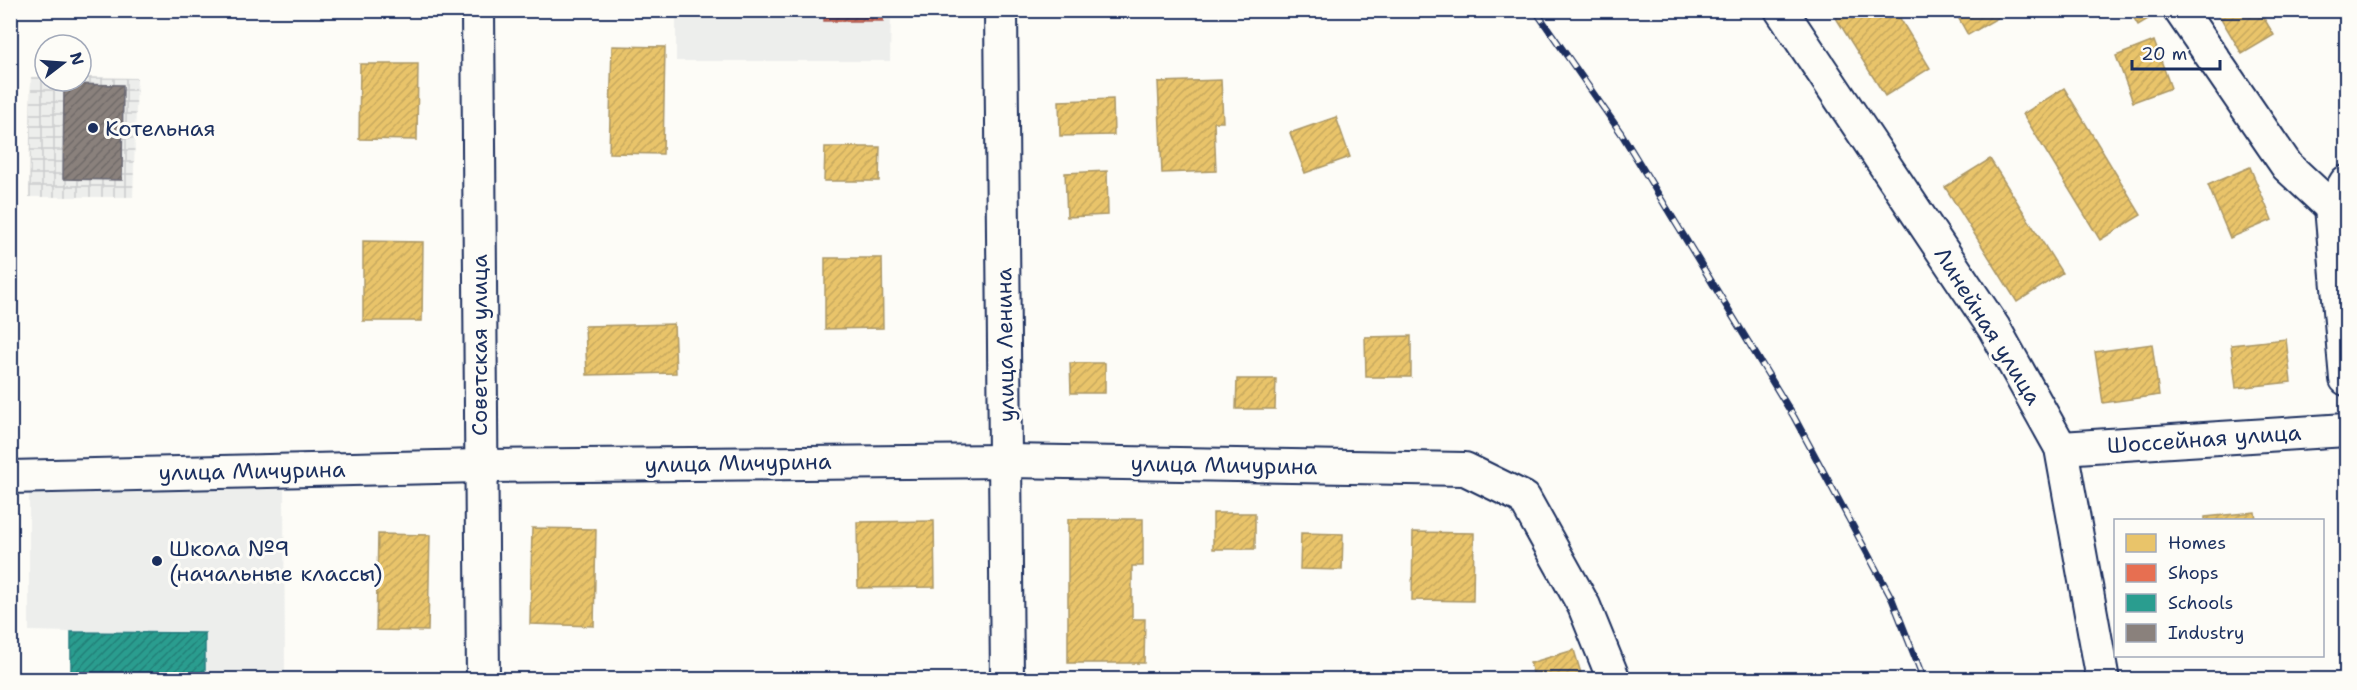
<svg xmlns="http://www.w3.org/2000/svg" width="2357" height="690" font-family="'Shantell Sans',sans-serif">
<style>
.built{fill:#edeeec}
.industrial{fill:url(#industrial-grid)}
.homes{fill:url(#homes-hatch);stroke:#ab9766;stroke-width:1.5}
.shops{fill:url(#shops-hatch);stroke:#aa5c55;stroke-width:1.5}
.schools{fill:url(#schools-hatch);stroke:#267c80;stroke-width:1.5}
.industry{fill:url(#industry-hatch);stroke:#696873;stroke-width:1.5}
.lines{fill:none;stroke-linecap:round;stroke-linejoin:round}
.street-casing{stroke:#1b2f5e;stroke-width:36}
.street{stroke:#fdfcf7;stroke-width:32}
.rail-casing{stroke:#1b2f5e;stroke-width:7}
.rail{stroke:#fdfcf7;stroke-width:4.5;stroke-dasharray:14;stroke-linecap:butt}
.poi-dot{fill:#1b2f5e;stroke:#fdfcf7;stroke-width:2}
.labels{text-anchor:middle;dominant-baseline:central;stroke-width:6;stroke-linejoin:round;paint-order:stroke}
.poi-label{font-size:22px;fill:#1b2f5e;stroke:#fdfcf7;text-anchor:start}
.street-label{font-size:22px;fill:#1b2f5e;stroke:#fdfcf7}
</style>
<defs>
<pattern id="industrial-grid" width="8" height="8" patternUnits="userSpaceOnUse" patternTransform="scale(1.5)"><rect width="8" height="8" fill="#edeeec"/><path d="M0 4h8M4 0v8" fill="none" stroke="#cbcccd"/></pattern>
<pattern id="homes-hatch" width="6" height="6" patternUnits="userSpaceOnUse" patternTransform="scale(1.5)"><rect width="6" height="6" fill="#e9c46a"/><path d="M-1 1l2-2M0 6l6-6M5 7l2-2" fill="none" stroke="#c7a95e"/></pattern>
<pattern id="shops-hatch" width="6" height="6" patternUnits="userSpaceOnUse" patternTransform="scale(1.5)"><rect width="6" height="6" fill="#e76f51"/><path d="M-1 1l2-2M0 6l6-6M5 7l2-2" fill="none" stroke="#ba5c46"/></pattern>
<pattern id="schools-hatch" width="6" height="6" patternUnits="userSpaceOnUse" patternTransform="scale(1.5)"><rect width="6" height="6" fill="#2a9d8f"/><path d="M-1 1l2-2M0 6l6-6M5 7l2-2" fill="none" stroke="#238078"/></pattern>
<pattern id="industry-hatch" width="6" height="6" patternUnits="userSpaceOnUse" patternTransform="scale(1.5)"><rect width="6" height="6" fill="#8a817c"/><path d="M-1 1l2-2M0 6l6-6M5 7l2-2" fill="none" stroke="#706a69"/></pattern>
</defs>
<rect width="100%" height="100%" fill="#fdfcf7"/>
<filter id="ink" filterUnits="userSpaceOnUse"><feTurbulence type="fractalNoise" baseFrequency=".0167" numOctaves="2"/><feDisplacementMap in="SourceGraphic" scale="12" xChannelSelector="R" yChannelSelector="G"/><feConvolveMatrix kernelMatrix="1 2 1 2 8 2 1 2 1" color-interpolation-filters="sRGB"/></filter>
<g filter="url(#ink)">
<g class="built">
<path d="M676,11h215l-1,50h-214z"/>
<path d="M284,484l1,195h-214v-47l-42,-1v-139z"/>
</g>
<path class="industrial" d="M31,77h14v4h36v-4l56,1 -4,119h-104z"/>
<g class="homes">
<path d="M1831,10h64l35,58 -45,28z"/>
<path d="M1954,10h44l3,6 -33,19z"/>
<path d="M2129,10h34l-25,15z"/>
<path d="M2216,10h43l15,25 -32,19z"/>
<path d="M2154,41l17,47 -38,14 -17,-46z"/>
<path d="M612,46l53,1 -2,107 -54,-1z"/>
<path d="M360,64h58l-1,76 -58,-1z"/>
<path d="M1221,80l2,42h-9l2,49 -54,2 -4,-91z"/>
<path d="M2064,88l77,127 -41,25 -77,-126z"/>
<path d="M1113,99l1,36 -54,1 -1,-35z"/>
<path d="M1336,117l14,40 -45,16 -15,-40z"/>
<path d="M825,147h55l-1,34h-55z"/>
<path d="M1990,159l72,114 -45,29 -72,-115z"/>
<path d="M2250,167l22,53 -42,18 -22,-53z"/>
<path d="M1107,171l1,44 -41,2 -2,-44z"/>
<path d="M363,241l60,1 -1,79h-59z"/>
<path d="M825,258h57l1,70 -58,1z"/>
<path d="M674,324l2,49 -89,2 -2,-49z"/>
<path d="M1411,336v41h-45l-1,-40z"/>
<path d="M2286,339l5,43 -55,6 -5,-43z"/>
<path d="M2152,344l7,51 -56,8 -8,-51z"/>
<path d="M1070,363h35v30h-34z"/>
<path d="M1237,379h39l-1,30h-39z"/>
<path d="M2342,511h4v47z"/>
<path d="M2255,512l1,8h-51v-3z"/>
<rect x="1213" y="513" width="42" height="36"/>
<path d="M1068,519h75v47h-11v53h13l-1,44h-76z"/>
<path d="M934,521l1,66 -77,1 -1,-66z"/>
<path d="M532,528l64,1 -2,97 -64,-2z"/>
<path d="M1413,532l61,1 -1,68 -61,-1z"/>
<path d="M1301,533l42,1 -1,36 -42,-1z"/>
<path d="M378,534l52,1 -2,96 -52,-1z"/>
<path d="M1574,650l9,30h-48l-5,-17z"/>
</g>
<rect class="shops" x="824" y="10" width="59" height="11"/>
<path class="schools" d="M71,632l134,1v47h-134z"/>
<path class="industry" d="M64,84l59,1 -1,95 -59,-1z"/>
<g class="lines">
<g class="street-casing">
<g id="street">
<path d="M478,10l5,670"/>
<path d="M1001,10l6,670"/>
<path d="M1781,10l213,318 67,120 42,232"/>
<path d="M2180,10l107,156 44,41"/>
<path d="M2346,182l-15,25 15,172"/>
<path d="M2061,448l285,-18"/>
<path d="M10,477l469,-11 527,-5 459,8 59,29 60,108 30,74"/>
</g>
</g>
<use href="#street" class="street"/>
<g class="rail-casing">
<path id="rail" d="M1535,10l86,123 173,284 98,182 32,81"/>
</g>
<use href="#rail" class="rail"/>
</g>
</g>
<g class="poi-dot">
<circle cx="93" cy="128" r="6"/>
<circle cx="157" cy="561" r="6"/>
</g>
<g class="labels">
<g class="poi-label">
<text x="105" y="128">Котельная</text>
<text x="169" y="548">Школа №9<tspan x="169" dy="25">(начальные классы)</tspan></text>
</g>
<g class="street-label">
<text transform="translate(1988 326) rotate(58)">Линейная улица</text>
<text transform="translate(479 345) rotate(-90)">Советская улица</text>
<text transform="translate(1005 345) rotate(-91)">улица Ленина</text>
<text transform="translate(2204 439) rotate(-4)">Шоссейная улица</text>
<text transform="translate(738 463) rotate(-1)">улица Мичурина</text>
<text transform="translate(1224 465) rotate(1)">улица Мичурина</text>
<text transform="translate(252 471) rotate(-1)">улица Мичурина</text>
</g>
</g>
<rect width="2357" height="690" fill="none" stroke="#fdfcf7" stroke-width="36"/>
<rect x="18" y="18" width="2321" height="654" fill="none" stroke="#1b2f5e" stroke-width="2" filter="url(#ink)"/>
<rect x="2114" y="519" width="210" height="138" fill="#fdfcf7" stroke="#a3aaba" stroke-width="1.5"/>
<rect x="2126" y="534" width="30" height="18" fill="#e9c46a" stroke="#a3aaba" stroke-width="1.5"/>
<text x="2168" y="549" font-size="18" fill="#1b2f5e">Homes</text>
<rect x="2126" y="564" width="30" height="18" fill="#e76f51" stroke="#a3aaba" stroke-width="1.5"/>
<text x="2168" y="579" font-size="18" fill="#1b2f5e">Shops</text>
<rect x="2126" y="594" width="30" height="18" fill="#2a9d8f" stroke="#a3aaba" stroke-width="1.5"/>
<text x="2168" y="609" font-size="18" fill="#1b2f5e">Schools</text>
<rect x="2126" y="624" width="30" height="18" fill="#8a817c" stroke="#a3aaba" stroke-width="1.5"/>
<text x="2168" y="639" font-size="18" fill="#1b2f5e">Industry</text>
<g transform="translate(63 63) rotate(73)"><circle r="28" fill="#fdfcf7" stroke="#a3aaba" stroke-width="1.5"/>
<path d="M0-4.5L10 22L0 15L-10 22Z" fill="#1b2f5e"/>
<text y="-9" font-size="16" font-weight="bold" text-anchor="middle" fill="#1b2f5e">N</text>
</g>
<path d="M2132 60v9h88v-9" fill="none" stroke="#1b2f5e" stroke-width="3"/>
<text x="2141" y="60" font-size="18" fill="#1b2f5e" stroke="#fdfcf7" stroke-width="4.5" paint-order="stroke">20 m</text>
</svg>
